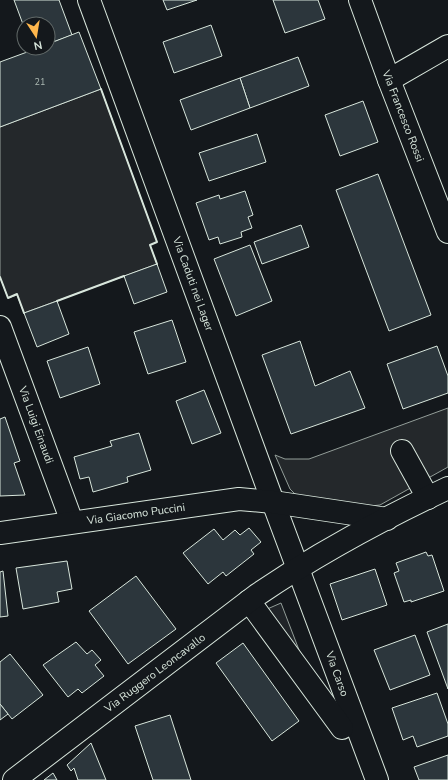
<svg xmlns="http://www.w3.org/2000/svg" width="448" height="780" font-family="'Nunito Sans',sans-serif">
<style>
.green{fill:#202428;stroke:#939e99}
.parking{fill:#24282b;stroke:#939e99}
.building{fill:#2c363c;stroke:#d8e6dc}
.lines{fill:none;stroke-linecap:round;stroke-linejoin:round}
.minor-casing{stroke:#d8e6dc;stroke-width:24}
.minor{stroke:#14181c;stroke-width:22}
.wall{stroke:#d8e6dc;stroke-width:2}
.labels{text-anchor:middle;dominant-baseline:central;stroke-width:3;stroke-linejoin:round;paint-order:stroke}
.number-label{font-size:9px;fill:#adbab4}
.street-label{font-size:11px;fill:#d8e6dc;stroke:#14181c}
</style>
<rect width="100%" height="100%" fill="#14181c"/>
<path class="green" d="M281,603l23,60 -39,-53z"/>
<g class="parking">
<path d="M101,89l56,153 -7,3 7,19 -133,49 -7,-18 -9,3 -8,-21v-150z"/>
<path d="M448,408v59l-68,38 -9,1 -71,-10 -5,-2 -5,-5 -15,-34 10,4h24z"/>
</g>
<g class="building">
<path d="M14,0h45l13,35 -24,9v-20h-24v3z"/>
<path d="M163,0h34l-30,10z"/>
<path d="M273,0h45l7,19 -40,14z"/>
<path d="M211,25l11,31 -48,17 -11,-31z"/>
<path d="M79,32l22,57 -101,38v-65l38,-14h10v-4z"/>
<path d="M298,57l11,29 -59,22 -10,-30z"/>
<path d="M240,78l10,30 -59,22 -11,-30z"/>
<path d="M363,101l15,41 -38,14 -15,-41z"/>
<path d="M257,134l9,28 -57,19 -10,-28z"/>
<path d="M378,174l53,141 -42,16 -53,-141z"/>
<path d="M245,191l8,24 -5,2 4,11 -11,4 1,5 -22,7 -2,-7 -9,3 -13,-37 23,-8 1,4z"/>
<path d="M301,225l8,22 -47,17 -8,-22z"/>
<path d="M250,245l22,56 -36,15 -22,-57z"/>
<path d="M157,264l10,28 -33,12 -10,-28z"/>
<path d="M57,301l12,33 -32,13 -13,-34z"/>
<path d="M172,320l14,42 -38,12 -14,-42z"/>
<path d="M300,341l15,45 35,-15 15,37 -74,26 -29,-79z"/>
<path d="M437,346l11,30v17l-45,16 -16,-45z"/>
<path d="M88,347l12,37 -40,14 -13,-37z"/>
<path d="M204,390l17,43 -29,11 -16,-43z"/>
<path d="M5,417l15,44 -6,2 11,32 -25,1v-77z"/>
<path d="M139,433l12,37 -24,7 1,5 -35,10 -4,-15 -9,2 -6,-22 38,-11 -2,-5z"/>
<path d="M249,528l12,14 -10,8 3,4 -28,22 -3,-4 -15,12 -25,-31 31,-24 9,11 12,-10 5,5z"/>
<path d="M426,552l2,4 4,-1 12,36 -33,11v-2l-7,2 -10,-29 5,-2 -3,-8z"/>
<path d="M67,561l5,28 -15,3 2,10 -36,7 -7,-41z"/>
<path d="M375,569l12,36 -45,15 -12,-36z"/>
<path d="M3,571l5,45 -8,1v-45z"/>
<path d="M136,576l40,53 -48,35 -39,-53z"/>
<path d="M448,624v65l-21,-57z"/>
<path d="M415,635l15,40 -40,15 -16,-40z"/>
<path d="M76,642l11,12 5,-4 9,10 -6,5 9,11 -22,17 -4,-4 -10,8 -25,-32z"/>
<path d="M243,643l56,78 -27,20 -56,-78z"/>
<path d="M10,654l33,41 -31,24 -12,-15v-42z"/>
<path d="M437,693l11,31v12l-31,11 -4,-11 -10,4 -11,-32z"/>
<path d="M0,704l8,10 -8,6z"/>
<path d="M170,715l21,65h-38l-18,-54z"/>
<path d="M91,743l15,37h-28l-4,-12 -3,3 -4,-6z"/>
<path d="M448,755v25h-29l-5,-13z"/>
<path d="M53,773l4,7h-13z"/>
</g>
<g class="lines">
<g class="minor-casing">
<g id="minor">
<path d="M89,0l184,502 104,278"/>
<path d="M360,0l29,80 59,152"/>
<path d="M389,80l59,-34"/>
<path d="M0,327l72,195"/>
<path d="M402,451l26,47"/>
<path d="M0,533l239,-34 34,3 114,17"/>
<path d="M249,601l93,127"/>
<path d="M14,780l243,-185c60,-41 125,-76 191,-107"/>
</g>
</g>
<use href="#minor" class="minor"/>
<g class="wall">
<path d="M101,89l56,153 -7,3 7,19"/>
<path d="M0,277l8,21 9,-4 7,19"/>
<path d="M57,301l67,-25"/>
</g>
</g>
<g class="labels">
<g class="number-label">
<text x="40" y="82">21</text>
</g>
<g class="street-label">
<text transform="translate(403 116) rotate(69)">Via Francesco Rossi</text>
<text transform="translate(193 284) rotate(70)">Via Caduti nei Lager</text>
<text transform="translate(36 425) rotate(70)">Via Luigi Einaudi</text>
<text transform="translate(136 514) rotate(-8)">Via Giacomo Puccini</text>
<text transform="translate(155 673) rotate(-37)">Via Ruggero Leoncavallo</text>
<text transform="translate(337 674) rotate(70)">Via Carso</text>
</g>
</g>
<g transform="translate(36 36) rotate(168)"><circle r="19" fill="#14181c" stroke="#626a69"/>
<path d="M0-3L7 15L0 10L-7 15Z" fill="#ffb74d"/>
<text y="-6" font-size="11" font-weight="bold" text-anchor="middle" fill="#d8e6dc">N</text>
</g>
</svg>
